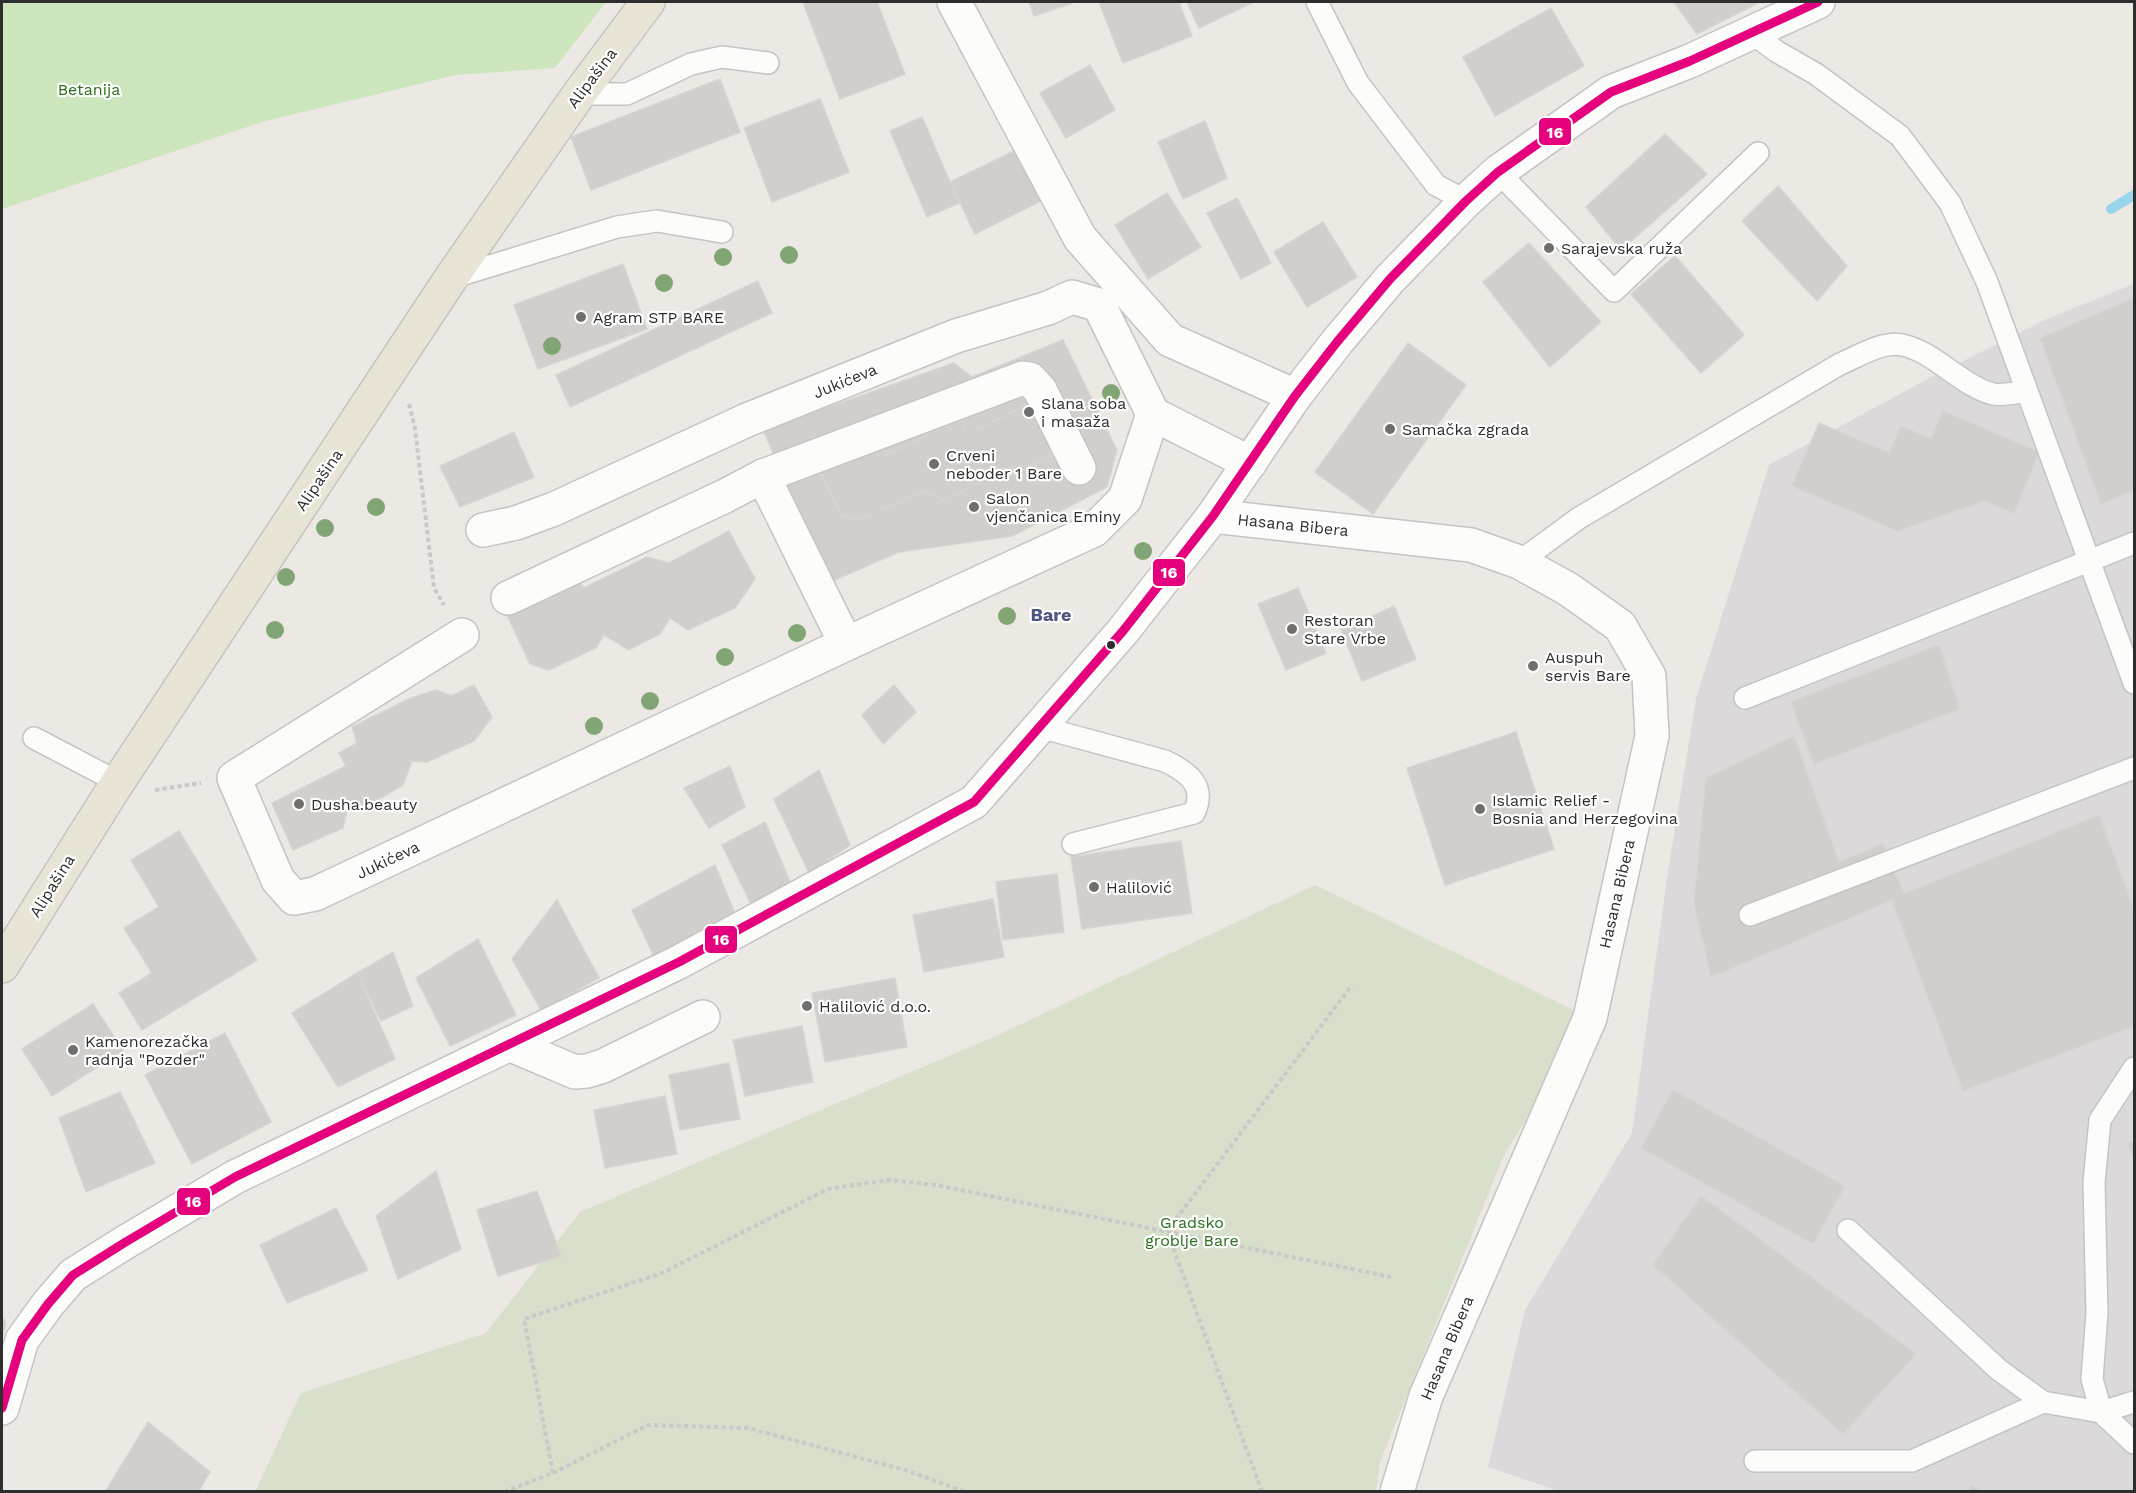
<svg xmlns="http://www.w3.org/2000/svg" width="2136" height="1493" font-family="'Work Sans',sans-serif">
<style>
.industrial{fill:#dcd9db}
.green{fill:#cee6be}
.cemetery{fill:#d8e0cc}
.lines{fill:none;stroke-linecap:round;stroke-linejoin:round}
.stream{stroke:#99d6ec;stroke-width:10}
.building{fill:#d1cecb;stroke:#d7d4d0;stroke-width:1.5}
.service-casing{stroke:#c5c4c5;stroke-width:24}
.minor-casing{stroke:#c5c4c5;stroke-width:36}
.tertiary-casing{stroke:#c5c4c5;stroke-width:36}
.primary-casing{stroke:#c6c5c4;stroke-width:36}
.path{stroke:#c9c9c8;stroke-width:4;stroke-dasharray:4.5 3;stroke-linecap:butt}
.service{stroke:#fcfcfb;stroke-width:21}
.minor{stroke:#fcfcfb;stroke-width:33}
.tertiary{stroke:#fcfcfb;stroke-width:33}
.primary{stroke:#e8e4d6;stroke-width:33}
.bus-1-casing{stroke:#fff;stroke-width:14}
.bus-1{stroke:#e5007d;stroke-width:9}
.tree{fill:#82a575}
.poi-dot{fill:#706f6e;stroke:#fff;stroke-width:2}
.bus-dot{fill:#2e2e2e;stroke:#fff;stroke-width:2}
.labels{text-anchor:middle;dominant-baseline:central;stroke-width:4.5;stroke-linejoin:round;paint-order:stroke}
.street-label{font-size:16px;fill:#2e2e2e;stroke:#fff}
.park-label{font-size:16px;fill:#2c6e1b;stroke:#fff}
.poi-label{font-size:16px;fill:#2e2e2e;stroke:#fff;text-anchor:start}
.neighbourhood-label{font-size:18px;font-weight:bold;fill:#4d5680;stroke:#fff}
.line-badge{stroke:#fff;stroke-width:2}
.badge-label{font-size:16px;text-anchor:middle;font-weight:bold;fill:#fff}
</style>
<rect width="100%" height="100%" fill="#ece8e4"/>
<path class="industrial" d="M2134,284v1207l-573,1 -73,-25 37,-157 107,-177 35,-255 29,-179 73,-234 164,-89 116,-58z"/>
<path class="green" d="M2,2h604l-51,66 -99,7 -194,47 -260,87z"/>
<path class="cemetery" d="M1315,885l275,133 -86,137 -124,307 -4,29 -1121,1 46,-99 185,-60 94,-121 416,-176z"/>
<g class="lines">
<path class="stream" d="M2111,209l23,-14"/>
</g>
<g class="building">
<path d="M803,2h74l28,72 -65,25z"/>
<path d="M1029,2h46l-41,14z"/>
<path d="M1099,2h80l13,34 -69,27z"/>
<path d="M1187,2h67l-55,26z"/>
<path d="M1674,2h86l-63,32z"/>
<path d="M1551,8l33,58 -89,50 -32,-59z"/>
<path d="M1090,65l25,45 -49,28 -26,-45z"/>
<path d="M720,79l20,53 -149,58 -20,-53z"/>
<path d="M820,99l29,73 -77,30 -28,-74z"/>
<path d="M922,117l37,86 -32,14 -37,-86z"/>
<path d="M1205,121l22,57 -44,21 -25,-57z"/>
<path d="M1665,134l42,40 -86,76 -35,-43z"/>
<path d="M1016,150l25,51 -66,33 -25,-52z"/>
<path d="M1778,186l69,80 -30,35 -75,-80z"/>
<path d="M1167,193l34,54 -53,32 -33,-54z"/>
<path d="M1237,198l34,65 -30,16 -34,-66z"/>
<path d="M1323,222l34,55 -50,30 -33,-55z"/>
<path d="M1529,243l72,79 -51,45 -67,-85z"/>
<path d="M1675,256l69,79 -43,38 -70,-79z"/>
<path d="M623,264l24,65 -109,40 -24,-64z"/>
<path d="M758,281l14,32 -202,94 -14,-32z"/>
<path d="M2134,298v192l-33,14 -61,-166z"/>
<path d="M1063,340l54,110 -10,37 -95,49 -113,16 -69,30 -67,-152 191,-67 18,14z"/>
<path d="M1408,343l58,42 -93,129 -58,-42z"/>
<path d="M1037,400l24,51 -51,25 -4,-7 -61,32 -21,-10 -66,29 -16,-4 -23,-46 54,-26 7,14 80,-39 8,15z"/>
<path d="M1943,411l96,41 -25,61 -30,-12 -86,30 -106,-45 27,-63 70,30 12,-27 30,13z"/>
<path d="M514,432l20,45 -74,30 -20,-41z"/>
<path d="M729,531l26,48 -20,29 -47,22 -18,-12 -10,16 -31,16 -25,-15 -8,13 -47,22 -19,-6 -23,-49 71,-34 6,7 63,-31 22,6z"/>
<path d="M1298,588l28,65 -40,17 -28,-66z"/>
<path d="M1394,606l22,53 -54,22 -21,-51z"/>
<path d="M1939,645l21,64 -146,55 -23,-62z"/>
<path d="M474,685l18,32 -18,24 -47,21 -15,-1 -9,24 -34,20h-21l-5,23 -50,22 -21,-47 74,-37 -7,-13 18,-10 -5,-16 59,-29 25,-8 15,6z"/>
<path d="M894,685l22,27 -33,32 -21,-29z"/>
<path d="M1516,732l38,117 -109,36 -38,-117z"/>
<path d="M1794,736l45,126 44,-18 21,50 195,-79 35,94v117l-171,65 -71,-191 -181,77 -17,-74 12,-125z"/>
<path d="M730,766l15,41 -36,21 -25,-40z"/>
<path d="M819,770l31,75 -41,28 -35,-74z"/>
<path d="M765,822l25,60 -38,24 -30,-61z"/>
<path d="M179,831l78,129 -115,70 -23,-37 33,-20 -28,-45 35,-21 -28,-47z"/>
<path d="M1181,841l11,72 -110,16 -11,-72z"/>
<path d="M715,865l21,51 -81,42 -23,-48z"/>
<path d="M1057,874l7,58 -61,8 -7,-58z"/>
<path d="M993,899l11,58 -80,15 -11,-57z"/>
<path d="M557,900l42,78 -58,32 -29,-51z"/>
<path d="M478,939l38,76 -66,31 -34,-68z"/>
<path d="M393,952l20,54 -32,15 -24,-48z"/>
<path d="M357,973l38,86 -57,28 -46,-74z"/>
<path d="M895,978l12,69 -82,15 -13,-69z"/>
<path d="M93,1004l30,47 -71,45 -30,-47z"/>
<path d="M802,1026l11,56 -68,14 -12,-56z"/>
<path d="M225,1033l46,89 -79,42 -47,-89z"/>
<path d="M729,1063l11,56 -60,11 -11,-55z"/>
<path d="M1673,1090l172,96 -32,58 -172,-96z"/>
<path d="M120,1092l35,71 -69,29 -27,-74z"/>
<path d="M665,1096l12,58 -72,14 -11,-58z"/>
<path d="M2134,1141v19l-6,-17z"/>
<path d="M436,1171l25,78 -63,30 -22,-63z"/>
<path d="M537,1191l24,65 -63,20 -21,-66z"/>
<path d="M1701,1196l215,158 -73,80 -190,-169z"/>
<path d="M336,1208l32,62 -81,33 -27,-58z"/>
<path d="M2,1318l4,4 -4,16z"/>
<path d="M148,1422l62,50 -12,20h-93z"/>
<path d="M1971,1486l12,6h-14z"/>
</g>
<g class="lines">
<g class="service-casing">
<g id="service">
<path d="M1317,2l41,81 78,102 30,16"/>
<path d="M1752,33l24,18 40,23 84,62 50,67 37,79 147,401"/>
<path d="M579,94h48l64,-30 31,-7 46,6"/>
<path d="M1498,172l116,119 144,-138"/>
<path d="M451,278l166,-51 40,-6 65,11"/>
<path d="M1519,562l60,-44 261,-154c19,-8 42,-23 62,-19 30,5 61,42 91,49 10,2 23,-2 33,-2"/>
<path d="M1745,698l389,-155"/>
<path d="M1040,727l125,34c23,11 42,25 29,52l-121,31"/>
<path d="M34,738l84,44"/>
<path d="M1750,915l384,-147"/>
<path d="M2134,1068l-34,52 -6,62 3,131 -5,66 9,33 33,31"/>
<path d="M1848,1230l151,140 44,32 58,10 33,-10"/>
<path d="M1755,1461h157l131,-59"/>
</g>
</g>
<g class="minor-casing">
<g id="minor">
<path d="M954,2l126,236 90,102 125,56"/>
<path d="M763,476l260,-98 7,1 10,11 39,78"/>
<path d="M483,530l33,-7 38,-14 193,-89 209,-84 92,-28 24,-11 27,8 54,109 97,49"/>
<path d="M508,598l217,-102 38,-20 83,168"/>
<path d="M462,635l-228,143 44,102 16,18 21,-4 531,-250 248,-114 31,-31 28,-85"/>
<path d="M509,1044l66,28 12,-1 16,-5 100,-49"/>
</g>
</g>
<g class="tertiary-casing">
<g id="tertiary">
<path d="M1213,516l258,29 48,17 49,27 52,37 29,50 3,60 -62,282 -164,378 -29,96"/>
<path d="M2,1408l20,-68 26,-36 25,-29 51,-32 111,-66 444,-215 295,-160 149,-171 90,-115 82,-120 42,-54 53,-63 76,-78 32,-29 113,-80 79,-31 128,-59"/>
</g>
</g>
<g class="primary-casing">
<path id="primary" d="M2,966l116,-184 333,-504 128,-184 69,-92"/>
</g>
<g class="path">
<path d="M409,404l6,25 19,159 10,17"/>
<path d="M155,790l46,-7"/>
<path d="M553,1473l-29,-154 138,-46 166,-84 60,-9 48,5 455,92"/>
<path d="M504,1492l49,-19 95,-48 100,3 157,42 62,22"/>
<path d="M1262,1492l-95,-261 185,-246"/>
</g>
<use href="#service" class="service"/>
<use href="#minor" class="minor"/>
<use href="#tertiary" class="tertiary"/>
<use href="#primary" class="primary"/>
<g class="bus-1-casing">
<path id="bus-1" d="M2,1408l20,-68 26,-36 25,-29 51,-32 111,-66 444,-215 295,-160 149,-171 90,-115 82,-120 42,-54 53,-63 76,-78 32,-29 113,-80 79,-31 128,-59"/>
</g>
<use href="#bus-1" class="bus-1"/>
</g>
<g class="tree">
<circle cx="789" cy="255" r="9"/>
<circle cx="723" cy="257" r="9"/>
<circle cx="664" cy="283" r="9"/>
<circle cx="552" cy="346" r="9"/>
<circle cx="1111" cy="393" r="9"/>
<circle cx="376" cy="507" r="9"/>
<circle cx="325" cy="528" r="9"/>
<circle cx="1143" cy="551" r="9"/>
<circle cx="286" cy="577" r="9"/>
<circle cx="1007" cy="616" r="9"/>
<circle cx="275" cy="630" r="9"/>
<circle cx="797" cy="633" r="9"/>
<circle cx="725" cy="657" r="9"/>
<circle cx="650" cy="701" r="9"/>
<circle cx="594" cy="726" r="9"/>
</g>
<g class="poi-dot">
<circle cx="1549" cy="248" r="6"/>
<circle cx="581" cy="317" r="6"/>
<circle cx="1029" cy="412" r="6"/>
<circle cx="1390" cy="429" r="6"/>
<circle cx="934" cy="464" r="6"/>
<circle cx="974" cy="507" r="6"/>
<circle cx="1292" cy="629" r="6"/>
<circle cx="1533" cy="666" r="6"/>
<circle cx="299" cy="804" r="6"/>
<circle cx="1480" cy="809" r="6"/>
<circle cx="1094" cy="887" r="6"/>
<circle cx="807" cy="1006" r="6"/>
<circle cx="73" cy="1050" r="6"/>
</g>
<circle class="bus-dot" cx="1111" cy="645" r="5"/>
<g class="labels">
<g class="street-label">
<text transform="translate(592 78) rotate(-53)">Alipašina</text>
<text transform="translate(845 381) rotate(-22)">Jukićeva</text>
<text transform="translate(319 480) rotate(-56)">Alipašina</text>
<text transform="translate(1293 525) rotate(6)">Hasana Bibera</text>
<text transform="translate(388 860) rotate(-25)">Jukićeva</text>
<text transform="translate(52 886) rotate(-58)">Alipašina</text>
<text transform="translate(1617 894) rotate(-77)">Hasana Bibera</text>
<text transform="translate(1447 1348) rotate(-67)">Hasana Bibera</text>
</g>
<g class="park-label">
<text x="89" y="89">Betanija</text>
<text x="1192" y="1222">Gradsko<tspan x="1192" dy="18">groblje Bare</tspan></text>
</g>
<g class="poi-label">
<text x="1561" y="248">Sarajevska ruža</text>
<text x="593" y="317">Agram STP BARE</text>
<text x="1041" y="403">Slana soba<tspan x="1041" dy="18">i masaža</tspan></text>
<text x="1402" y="429">Samačka zgrada</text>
<text x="946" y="455">Crveni<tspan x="946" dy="18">neboder 1 Bare</tspan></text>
<text x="986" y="498">Salon<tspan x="986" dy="18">vjenčanica Eminy</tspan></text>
<text x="1304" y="620">Restoran<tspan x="1304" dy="18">Stare Vrbe</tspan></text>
<text x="1545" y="657">Auspuh<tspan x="1545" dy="18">servis Bare</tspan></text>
<text x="1492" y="800">Islamic Relief -<tspan x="1492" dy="18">Bosnia and Herzegovina</tspan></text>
<text x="311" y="804">Dusha.beauty</text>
<text x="1106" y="887">Halilović</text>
<text x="819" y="1006">Halilović d.o.o.</text>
<text x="85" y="1041">Kamenorezačka<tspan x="85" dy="18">radnja "Pozder"</tspan></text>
</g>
<g class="neighbourhood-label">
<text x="1051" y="614">Bare</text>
</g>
</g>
<g class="line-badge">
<rect x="1538" y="117" width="34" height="29" rx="6" fill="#e5007d"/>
<rect x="1152" y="558" width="34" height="29" rx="6" fill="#e5007d"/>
<rect x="704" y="925" width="34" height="29" rx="6" fill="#e5007d"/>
<rect x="176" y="1187" width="35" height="29" rx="6" fill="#e5007d"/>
</g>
<g class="badge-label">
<text x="1555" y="138">16</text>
<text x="1169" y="578">16</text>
<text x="721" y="945">16</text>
<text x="193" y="1207">16</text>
</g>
<rect width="2136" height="1493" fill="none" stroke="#2e2e2e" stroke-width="6"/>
</svg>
